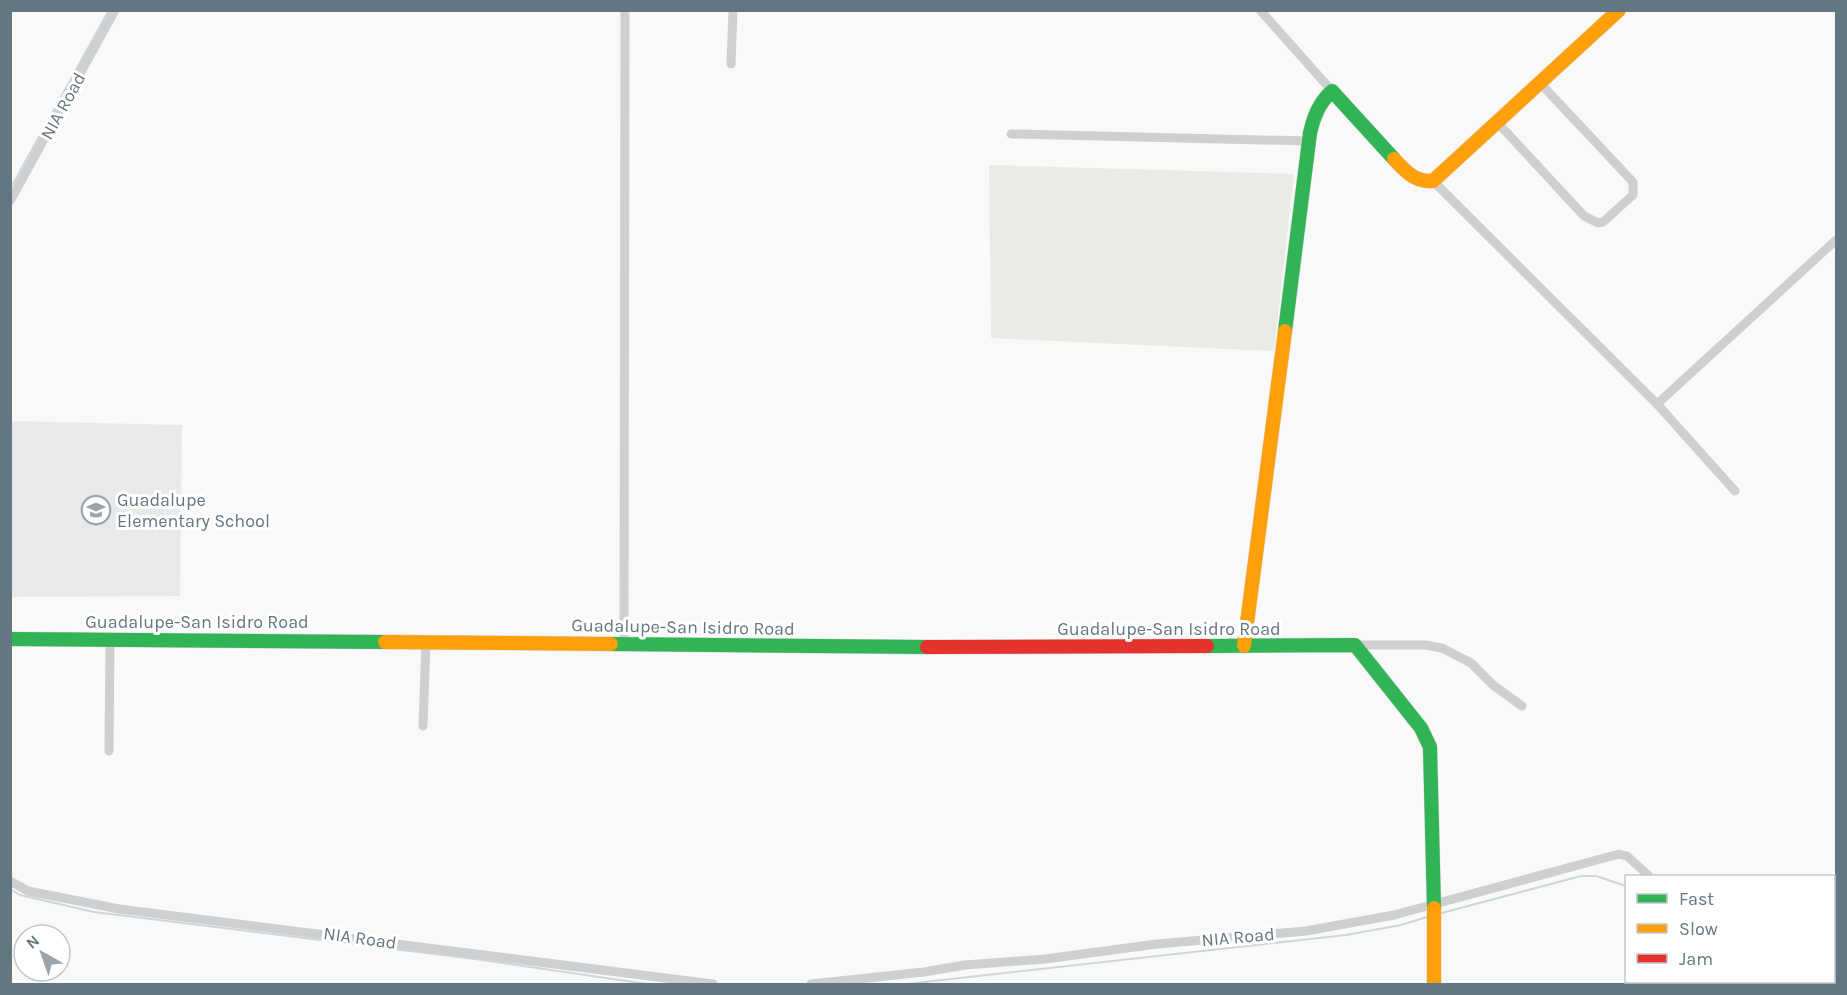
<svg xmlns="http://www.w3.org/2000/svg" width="1847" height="995" font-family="Karla,sans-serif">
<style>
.built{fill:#e8e9e9}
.green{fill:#e8ebe6}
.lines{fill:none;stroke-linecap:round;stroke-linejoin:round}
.stream{stroke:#ced6d9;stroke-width:2}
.fast-casing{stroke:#d5d6d7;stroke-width:15}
.slow-casing{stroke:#d5d6d7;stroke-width:15}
.jam-casing{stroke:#d5d6d7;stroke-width:15}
.street{stroke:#cecfd0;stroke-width:9}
.fast{stroke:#30b455;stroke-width:14}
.slow{stroke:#ff9f0a;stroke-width:14}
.jam{stroke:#e5322d;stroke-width:14}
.labels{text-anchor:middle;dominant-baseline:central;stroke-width:6;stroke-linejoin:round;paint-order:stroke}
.street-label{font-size:18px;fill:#657683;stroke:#fff}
.poi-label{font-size:18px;fill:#657683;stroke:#fff;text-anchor:start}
</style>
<rect width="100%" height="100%" fill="#f9f9f9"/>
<path class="built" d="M11,421l171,4 -2,171 -169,1z"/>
<path class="green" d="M989,165l305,9 -20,177 -283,-13z"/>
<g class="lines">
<g class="stream">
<path d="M13,184l96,-174"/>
<path d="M10,889l10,6 74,17 381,47 172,25"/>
<path d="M1438,914l143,-38h15l30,10"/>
<path d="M1768,982l5,2"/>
<path d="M907,984l439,-49 55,-10 26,-8"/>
</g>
<g class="fast-casing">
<g id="fast">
<path d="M1285,331l25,-198c4,-17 9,-30 22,-42l62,68"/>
<path d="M10,639l375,3"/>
<path d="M611,644l316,3"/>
<path d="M1207,646l148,-1 66,83 9,19 4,161"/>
</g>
</g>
<g class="slow-casing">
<g id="slow">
<path d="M1394,159c12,13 21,23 39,22l186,-171"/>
<path d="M385,642l226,2"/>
<path d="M1244,646l41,-315"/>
<path d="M1434,908v76"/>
</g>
</g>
<g class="jam-casing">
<path id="jam" d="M927,647l280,-1"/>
</g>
<g class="street">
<path d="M1260,10l72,81"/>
<path d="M731,64l2,-54"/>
<path d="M1498,123l86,93 14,7 5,-1 30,-27v-13l-93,-99"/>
<path d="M1011,134l298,7"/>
<path d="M1433,181l224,223 78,87"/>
<path d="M10,201l105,-191"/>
<path d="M1657,404l179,-164"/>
<path d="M624,644l1,-634"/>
<path d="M1355,645h70l17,3 29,15 22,22 29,21"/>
<path d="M423,726l3,-84"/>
<path d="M109,751l1,-111"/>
<path d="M10,881l18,10 91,18 594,75"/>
<path d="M1781,982l4,2"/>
<path d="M811,984l113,-12 41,-7 80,-6 112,-15 149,-13 88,-16 225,-61 8,2 22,20"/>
</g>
<use href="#fast" class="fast"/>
<use href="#slow" class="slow"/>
<use href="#jam" class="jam"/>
</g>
<defs>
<g id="school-ring" transform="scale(1.5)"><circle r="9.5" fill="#fff" stroke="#99a4ac" stroke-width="1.5"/><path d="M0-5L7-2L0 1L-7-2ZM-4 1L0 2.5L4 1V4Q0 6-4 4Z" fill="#99a4ac"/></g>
</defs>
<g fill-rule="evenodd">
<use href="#school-ring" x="96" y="510"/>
</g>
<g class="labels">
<g class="street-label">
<text transform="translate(63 106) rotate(-61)">NIA Road</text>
<text x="197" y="622">Guadalupe-San Isidro Road</text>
<text transform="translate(683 627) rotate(1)">Guadalupe-San Isidro Road</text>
<text x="1169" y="629">Guadalupe-San Isidro Road</text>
<text transform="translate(1238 937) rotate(-5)">NIA Road</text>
<text transform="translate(360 938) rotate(8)">NIA Road</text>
</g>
<g class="poi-label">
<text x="117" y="500">Guadalupe<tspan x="117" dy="21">Elementary School</tspan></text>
</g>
</g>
<rect width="1847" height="995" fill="none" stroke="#657683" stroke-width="24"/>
<rect x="1625" y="875" width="210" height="108" fill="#ffffff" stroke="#c1c8cd" stroke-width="1.5"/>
<rect x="1637" y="894" width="30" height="9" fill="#30b455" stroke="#c1c8cd" stroke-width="1.5"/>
<text x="1679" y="905" font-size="18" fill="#657683">Fast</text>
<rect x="1637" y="924" width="30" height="9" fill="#ff9f0a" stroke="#c1c8cd" stroke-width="1.5"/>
<text x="1679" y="935" font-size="18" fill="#657683">Slow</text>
<rect x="1637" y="954" width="30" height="9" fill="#e5322d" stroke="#c1c8cd" stroke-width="1.5"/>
<text x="1679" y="965" font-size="18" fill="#657683">Jam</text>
<g transform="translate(42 953) rotate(320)"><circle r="28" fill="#ffffff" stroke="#c1c8cd" stroke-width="1.5"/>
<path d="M0-4.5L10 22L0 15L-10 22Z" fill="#99a4ac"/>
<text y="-9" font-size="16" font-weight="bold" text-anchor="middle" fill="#657683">N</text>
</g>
</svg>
